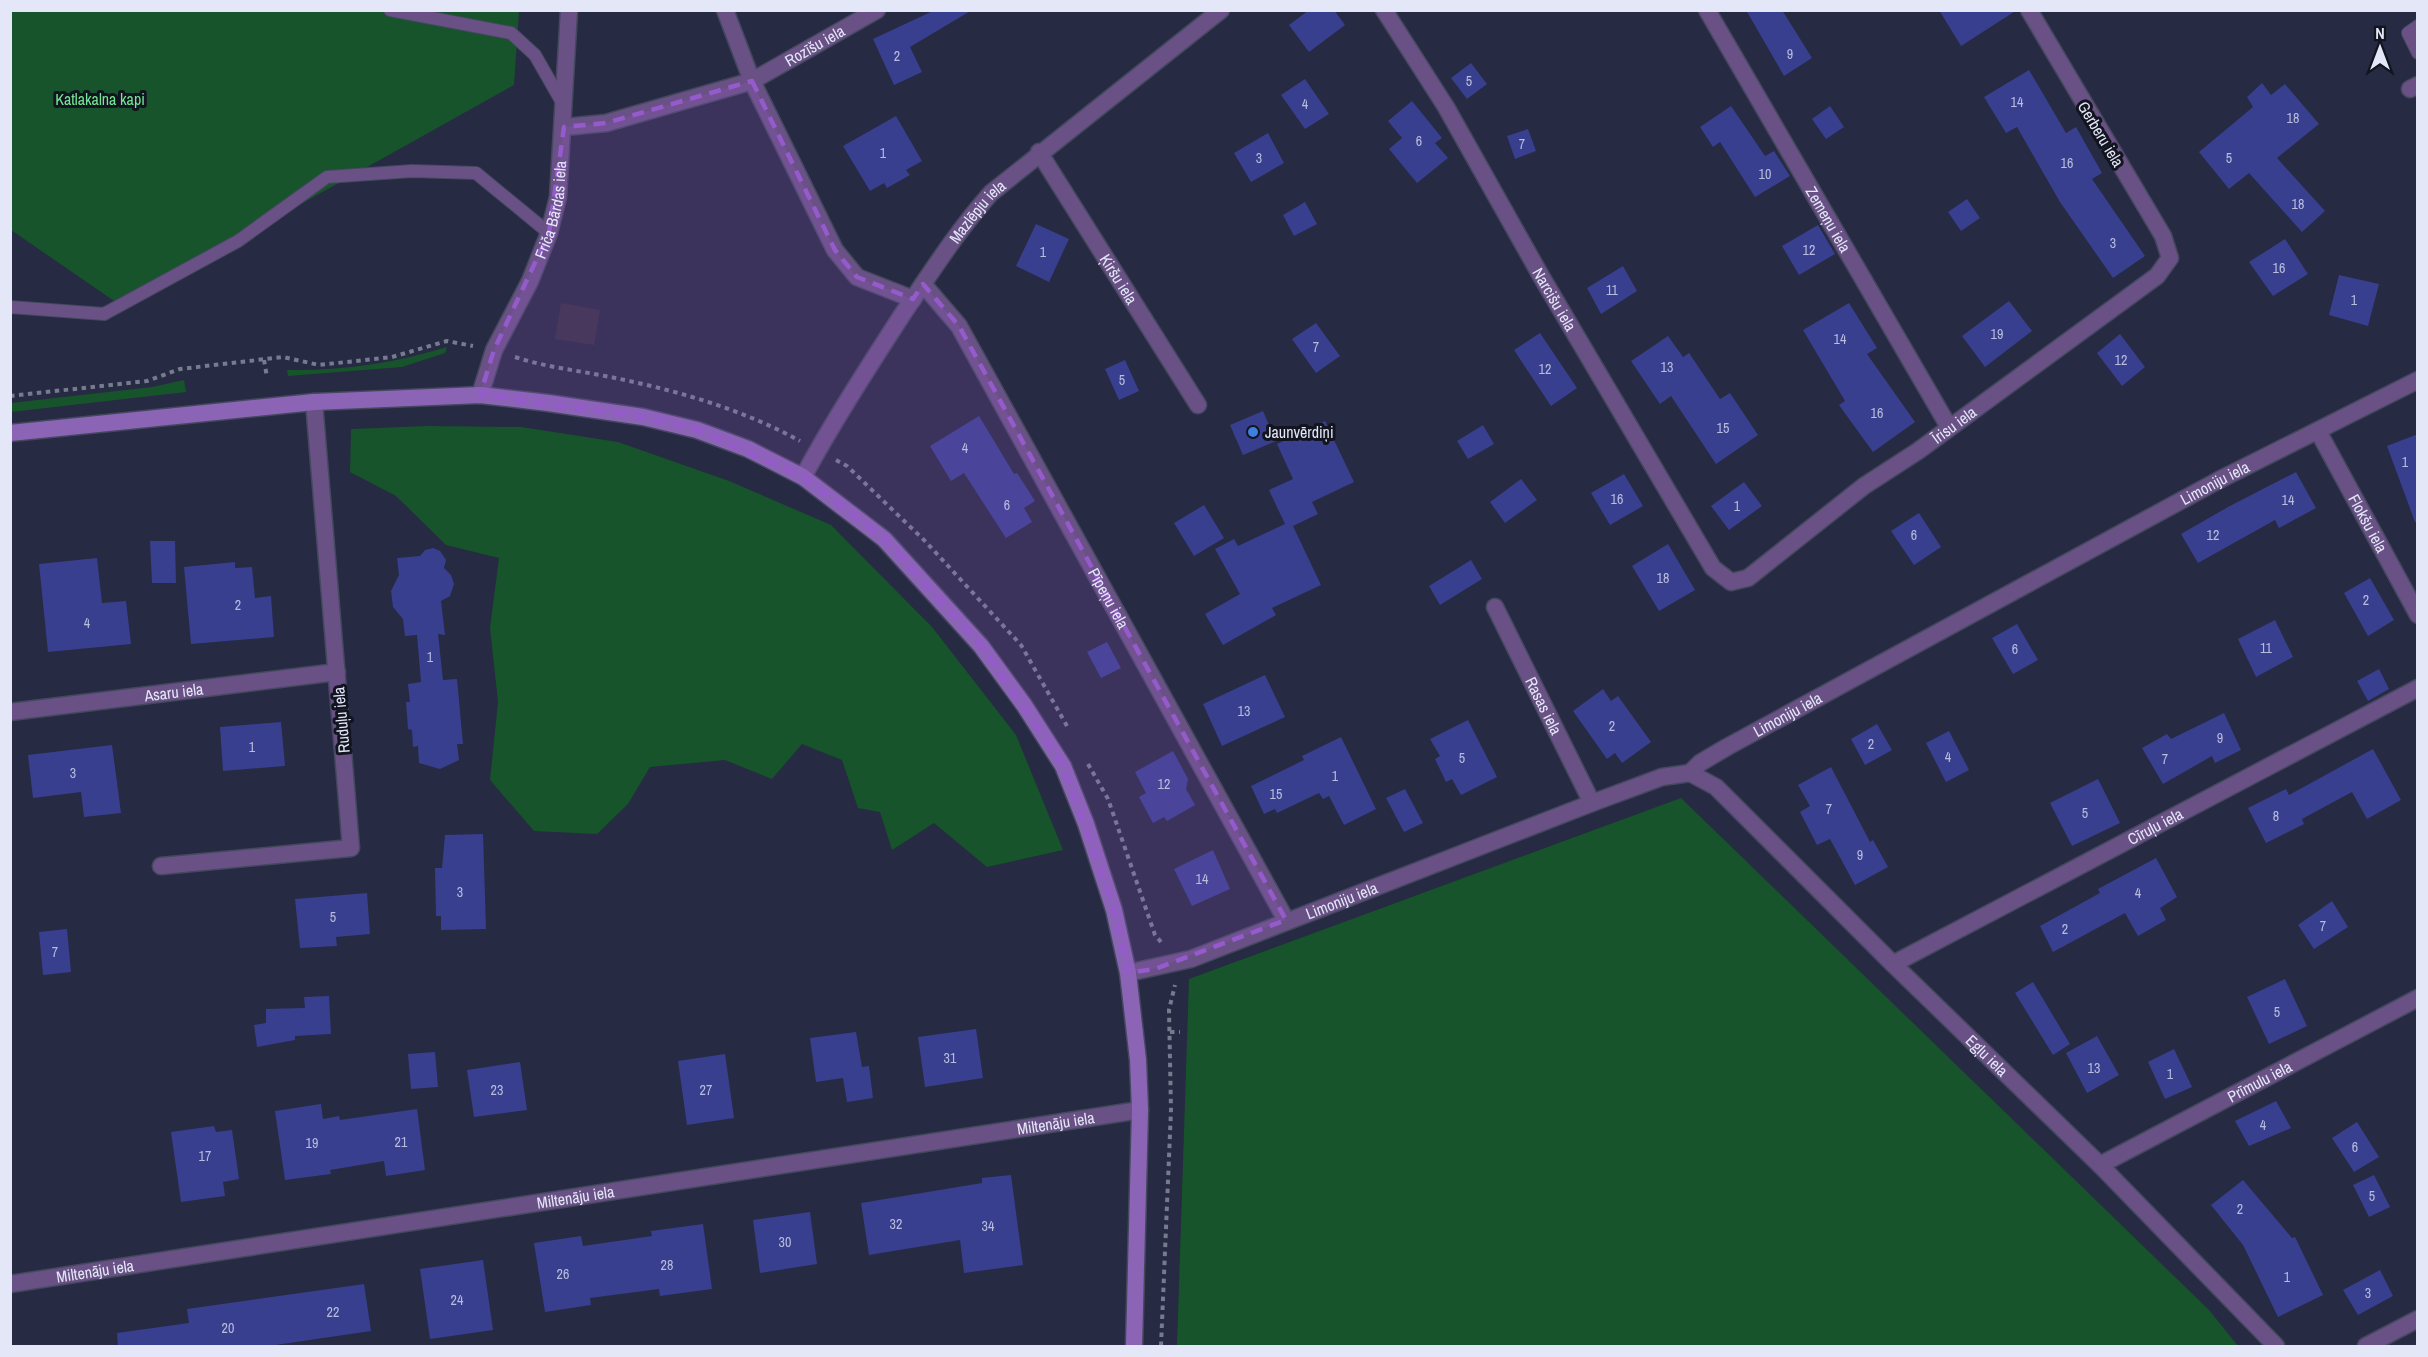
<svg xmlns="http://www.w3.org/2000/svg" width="2428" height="1357" font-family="'Archivo Narrow',sans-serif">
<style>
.industrial{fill:#363041}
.green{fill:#17542b}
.building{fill:#383f8e}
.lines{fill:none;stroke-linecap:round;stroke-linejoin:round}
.service-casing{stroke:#44485f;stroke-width:14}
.minor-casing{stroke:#44485f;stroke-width:19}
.secondary-casing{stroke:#44485f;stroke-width:19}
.path{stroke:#777b8f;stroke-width:4;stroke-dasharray:4.5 4.5;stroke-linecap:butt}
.service{stroke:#695185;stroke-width:12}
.minor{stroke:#695185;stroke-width:16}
.secondary{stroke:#8c64b6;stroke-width:16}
.marked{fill:#955bcd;fill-opacity:0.2;stroke:#955bcd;stroke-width:4.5;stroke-dasharray:12 8;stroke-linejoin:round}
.shop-dot{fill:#3f7fe0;stroke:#12141f;stroke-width:2}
.labels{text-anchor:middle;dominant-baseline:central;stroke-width:6;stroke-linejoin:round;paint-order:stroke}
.number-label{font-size:14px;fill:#b8bddd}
.street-label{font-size:16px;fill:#e3e7f7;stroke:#12141f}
.park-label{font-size:16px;fill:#73e793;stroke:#12141f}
.poi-label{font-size:16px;fill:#e3e7f7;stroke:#12141f;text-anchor:start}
</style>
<rect width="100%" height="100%" fill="#262a42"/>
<path class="industrial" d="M561,303l39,7 -6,35 -39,-6z"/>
<g class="green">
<path d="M10,11h509l-5,74 -394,220 -109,-75z"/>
<path d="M447,347l-2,6 -43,14 -114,9 -1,-6c55,1 108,-7 160,-23z"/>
<path d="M184,380l2,12 -175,20v-9l141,-16z"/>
<path d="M427,426l94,1 97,15 111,39 102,44 101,102 84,108 47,115 -76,17 -53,-44 -42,27 -12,-38 -22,-4 -16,-48 -40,-16 -30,35 -47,-19 -75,7 -22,37 -31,30 -63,-3 -44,-51 8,-78 -8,-74 9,-70 -53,-13 -50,-49 -46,-24 1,-43z"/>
<path d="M1681,798l528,512 29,36h-1061l12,-367z"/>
</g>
<g class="building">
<path d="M935,10h37l-62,37 12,25 -28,13 -21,-46z"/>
<path d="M1309,10h25l11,15 -36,27 -20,-27z"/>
<path d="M1746,10h36l30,48 -28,18z"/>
<path d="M1939,10h78l-56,36z"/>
<path d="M1471,63l16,21 -20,15 -16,-21z"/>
<path d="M2029,70l37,63 10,-6 26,46 -10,6 53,77 -32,22 -53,-76 -43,-75 -11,6 -22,-36z"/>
<path d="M1305,79l24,35 -24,15 -24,-34z"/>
<path d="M2262,83l9,12 14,-11 34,40 -42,34 48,53 -23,21 -53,-59 -20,16 -30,-37 54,-45 -6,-10z"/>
<path d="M1412,101l30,37 -7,5 13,15 -31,25 -28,-34 13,-11 -14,-17z"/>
<path d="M1731,106l34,50 9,-5 16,25 -35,21 -35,-55 -7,5 -13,-20z"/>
<path d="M1830,106l14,21 -18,12 -14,-20z"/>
<path d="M896,116l26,45 -16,9 4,5 -23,13 -3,-5 -14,8 -27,-45z"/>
<path d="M1528,129l8,22 -21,8 -8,-23z"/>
<path d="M1268,133l16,30 -33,19 -17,-29z"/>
<path d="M1967,199l13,19 -19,13 -13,-19z"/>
<path d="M1305,202l12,22 -23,12 -11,-21z"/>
<path d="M1036,224l33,15 -20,43 -33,-16z"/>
<path d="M1818,225l17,29 -36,21 -17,-29z"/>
<path d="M2285,239l23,35 -35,22 -24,-34z"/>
<path d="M1623,266l14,25 -36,23 -14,-26z"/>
<path d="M2339,275l40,9 -11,42 -39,-11z"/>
<path d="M2009,301l23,30 -47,36 -23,-31z"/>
<path d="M1849,303l28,45 -10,6 48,68 -42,30 -34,-47 6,-4 -42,-71z"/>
<path d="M1316,323l24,33 -24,17 -24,-34z"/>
<path d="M1540,333l37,55 -26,18 -37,-56z"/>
<path d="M2120,334l25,33 -23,19 -25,-33z"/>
<path d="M1668,336l15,21 6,-4 31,46 10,-6 28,42 -42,29 -45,-68 -11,8 -29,-43z"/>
<path d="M1125,360l14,31 -20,9 -14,-31z"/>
<path d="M1263,411l13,30 -33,14 -13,-30z"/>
<path d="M979,416l35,58 3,-1 18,28 -11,7 8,14 -26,16 -42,-65 -13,8 -21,-35z"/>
<path d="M1325,421l29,61 -42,20 6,12 -25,12 28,59 -49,23 4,7 -53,30 -18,-31 35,-20 -25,-45 19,-10 4,7 47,-22 -16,-34 24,-11 -16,-35z"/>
<path d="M1483,425l11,19 -26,15 -11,-18z"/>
<path d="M2418,434v88h-3l-28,-76z"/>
<path d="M2296,472l20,36 -37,20 -4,-8 -77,43 -17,-29 47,-27z"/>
<path d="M1624,474l19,32 -33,19 -19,-32z"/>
<path d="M1521,479l16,21 -32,23 -15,-21z"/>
<path d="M1744,482l18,24 -33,24 -18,-24z"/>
<path d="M1204,505l20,33 -30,18 -20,-33z"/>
<path d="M1919,513l22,34 -27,18 -23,-34z"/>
<path d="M150,541h25l1,42h-24z"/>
<path d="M1668,544l27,46 -36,21 -27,-45z"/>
<path d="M433,548l7,3 6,9 -2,8 7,7 3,9 -4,12 -9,5 4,34 -7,-1 5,46 14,-1 6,65h-6l2,16 -19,9 -21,-6 -1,-17 -5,1 -1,-17 -4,-1 -2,-27h4l-2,-18 13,-2 -4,-47 -12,1 -2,-17 -10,-12 -2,-16 8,-16 -2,-17 23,-2 5,-6z"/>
<path d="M97,558l5,45 24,-2 5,43 -83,8 -9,-88z"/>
<path d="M1471,560l11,19 -42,26 -11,-19z"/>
<path d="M235,562v6l17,-1 3,31 16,-2 3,41 -83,7 -7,-77z"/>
<path d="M2370,578l24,42 -26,16 -24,-43z"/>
<path d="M2275,620l18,37 -37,20 -18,-38z"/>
<path d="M2017,624l21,36 -25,14 -21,-36z"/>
<path d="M1107,642l14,26 -20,10 -14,-26z"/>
<path d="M2379,669l10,20 -21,12 -11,-20z"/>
<path d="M1265,675l20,42 -63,29 -19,-42z"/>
<path d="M1603,689l8,12 7,-5 33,46 -29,21 -7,-10 -8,6 -34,-48z"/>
<path d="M2224,713l17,37 -26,13 -3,-7 -49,28 -21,-36 25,-14 4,5z"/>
<path d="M1468,720l29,57 -36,18 -9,-16 -6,3 -11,-23 5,-3 -10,-17z"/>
<path d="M281,722l4,44 -62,5 -3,-44z"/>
<path d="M1877,724l15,26 -27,15 -14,-26z"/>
<path d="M1949,731l20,39 -23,12 -20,-39z"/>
<path d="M1341,737l35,72 -32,16 -15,-29 -6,3 -4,-6 -42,20 -2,-4 -11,5 -13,-28 53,-26 -2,-4z"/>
<path d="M112,745l9,68 -37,4 -3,-25 -48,6 -5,-43z"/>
<path d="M2373,749l28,51 -34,19 -15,-27 -50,27 2,5 -38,19 -18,-35 38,-19 3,6z"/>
<path d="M1173,751l15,28 -2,10 9,16 -28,16 -3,-4 -11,6 -14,-26 7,-4 -11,-21z"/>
<path d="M1831,767l39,75 3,-2 15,27 -33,18 -25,-46 -13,6 -17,-33 10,-6 -12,-21z"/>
<path d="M2098,779l22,44 -48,23 -22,-43z"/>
<path d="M1405,789l18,34 -19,9 -18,-34z"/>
<path d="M483,834l3,95 -45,1v-14h-5l-1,-48h7l3,-33z"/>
<path d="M1213,850l17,39 -38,17 -18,-37z"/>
<path d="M2156,858l21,39 -17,11 6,12 -28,16 -13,-23 -72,39 -13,-26 60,-33 -2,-4z"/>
<path d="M367,893l3,41 -34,3 1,9 -37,2 -5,-49z"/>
<path d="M2332,901l16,26 -34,22 -16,-24z"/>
<path d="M67,929l4,43 -28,3 -4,-43z"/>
<path d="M2285,979l22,47 -38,18 -22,-47z"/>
<path d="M2033,982l37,62 -17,11 -38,-62z"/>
<path d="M329,996l2,38 -36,2v4l-38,7 -3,-22 12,-2v-14l39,-1 -1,-11z"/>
<path d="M976,1029l7,49 -58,9 -7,-50z"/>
<path d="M856,1032l6,35 7,-1 4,32 -26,4 -4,-24 -27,4 -6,-44z"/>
<path d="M2097,1036l22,39 -32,18 -21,-40z"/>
<path d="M2174,1049l18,38 -27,12 -17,-37z"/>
<path d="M435,1052l3,35 -27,2 -3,-35z"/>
<path d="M725,1054l9,64 -47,7 -9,-64z"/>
<path d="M520,1062l7,48 -53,7 -7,-47z"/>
<path d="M2276,1101l15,27 -42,18 -14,-25z"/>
<path d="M321,1104l2,15 16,-3 1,4 77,-11 8,61 -39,6 -2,-15 -54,9 1,4 -46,6 -10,-69z"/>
<path d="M2357,1122l22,35 -25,15 -22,-34z"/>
<path d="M214,1126l2,6 16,-2 7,49 -16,3 2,14 -44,6 -10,-70z"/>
<path d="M1011,1175l12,90 -59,8 -4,-33 -91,15 -8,-52 121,-20v-5z"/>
<path d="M2374,1175l16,32 -21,10 -16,-32z"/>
<path d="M2243,1180l49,58 3,-1 28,58 -45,22 -35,-72 -32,-40z"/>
<path d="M810,1212l7,52 -57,9 -7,-53z"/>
<path d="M703,1224l9,65 -52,7 -1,-7 -69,9 1,7 -46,7 -11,-69 47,-7 2,10 69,-10 -1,-5z"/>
<path d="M483,1260l10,70 -63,9 -10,-70z"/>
<path d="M2380,1270l13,26 -35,19 -15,-25z"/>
<path d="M364,1284l7,47 -109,16h-144l-1,-14 72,-10 -2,-14z"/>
</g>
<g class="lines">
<g class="service-casing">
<g id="service">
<path d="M390,10l121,23 24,22 28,49"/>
<path d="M2418,26l-10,7 10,20"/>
<path d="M10,307l94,7 134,-73 89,-64 85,-6 64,2 73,60"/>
</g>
</g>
<g class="minor-casing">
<g id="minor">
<path d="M725,10l27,71 83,169 22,27 56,22"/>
<path id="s1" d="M1384,10l62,97 95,169 172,292 18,14 17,-4 116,-92 54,-35 239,-175 13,-18 -7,-22 -134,-226"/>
<path id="s2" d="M1707,10l242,417"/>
<path d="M2410,89l8,-4"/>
<path id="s3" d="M564,127l42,-4 146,-42 125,-71"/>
<path id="s4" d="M1039,152l159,253"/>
<path id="s5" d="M923,284l36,42 327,594"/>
<path id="s6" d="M480,395l14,-45 36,-69 19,-48 9,-36 11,-187"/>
<path id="s7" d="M2318,431l100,184"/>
<path id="s8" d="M803,477c31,-57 66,-111 101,-165 28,-41 54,-82 87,-119l230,-183"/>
<path id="s9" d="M1495,607l97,196"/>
<path id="s10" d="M10,712l327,-40"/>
<path id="s11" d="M1690,773l26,14 177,177 207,201 176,181"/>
<path d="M161,866l190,-18 -37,-446"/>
<path id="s12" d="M1893,964l525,-276"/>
<path id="s13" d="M1128,973l63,-14 401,-156 70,-26 28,-4 10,-10 27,-16 492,-267 199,-100"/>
<path id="s14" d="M2100,1165l318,-167"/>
<path id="s15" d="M10,1284l1130,-174"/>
<path d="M2366,1346l52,-27"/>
</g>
</g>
<g class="secondary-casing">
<path id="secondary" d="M10,433l304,-31 166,-7 68,8 95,14 54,13 51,19 55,28 81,62 97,107 43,59 39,61 23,58 28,86 14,63 10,87 2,50 -6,236"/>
</g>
<g class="path">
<path d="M515,357c30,10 60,13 90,19 67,13 135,32 195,65"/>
<path d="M264,360l3,17"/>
<path d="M10,396l137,-15 33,-12 103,-12 36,8 73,-8 55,-16 26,5"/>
<path d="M836,460l11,6 78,75 96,104 46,81"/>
<path d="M1088,764l20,35 47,136 6,7"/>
<path d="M1170,1032h10"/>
<path d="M1161,1346l10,-236 -2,-100 6,-25"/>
</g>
<use href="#service" class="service"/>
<use href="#minor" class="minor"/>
<use href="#secondary" class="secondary"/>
</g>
<path class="marked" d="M752,81l83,169 22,27 56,22 10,-15 36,42 327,594 -131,49 -27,4 -14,-63 -51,-144 -82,-120 -97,-107 -81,-62 -106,-47 -54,-13 -163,-22 14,-45 55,-117 15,-106 42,-4z"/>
<circle class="shop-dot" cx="1253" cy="432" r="6"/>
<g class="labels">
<g class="number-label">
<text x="1790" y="54">9</text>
<text x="897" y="56">2</text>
<text x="1469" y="81">5</text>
<text x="2017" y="102">14</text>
<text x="1305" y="104">4</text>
<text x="2293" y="118">18</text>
<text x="1419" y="141">6</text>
<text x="1522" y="144">7</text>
<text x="883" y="153">1</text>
<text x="1259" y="158">3</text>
<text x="2229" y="158">5</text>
<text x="2067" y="163">16</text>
<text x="1765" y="174">10</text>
<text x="2298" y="204">18</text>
<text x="2113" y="243">3</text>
<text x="1809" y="250">12</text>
<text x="1043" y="252">1</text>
<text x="2279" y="268">16</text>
<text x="1612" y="290">11</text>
<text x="2354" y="300">1</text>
<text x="1997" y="334">19</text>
<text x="1840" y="339">14</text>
<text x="1316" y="347">7</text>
<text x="2121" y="360">12</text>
<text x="1667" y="367">13</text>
<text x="1545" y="369">12</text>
<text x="1122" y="380">5</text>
<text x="1877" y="413">16</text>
<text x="1723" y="428">15</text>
<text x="965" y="448">4</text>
<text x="2405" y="462">1</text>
<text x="1617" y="499">16</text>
<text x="2288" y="500">14</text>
<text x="1007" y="505">6</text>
<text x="1737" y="506">1</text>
<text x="1914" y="535">6</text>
<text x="2213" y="535">12</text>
<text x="1663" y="578">18</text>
<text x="2366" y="600">2</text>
<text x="238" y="605">2</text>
<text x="87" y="623">4</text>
<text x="2266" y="648">11</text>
<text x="2015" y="649">6</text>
<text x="430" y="657">1</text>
<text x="1244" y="711">13</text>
<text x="1612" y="726">2</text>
<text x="2220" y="738">9</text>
<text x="1871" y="744">2</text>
<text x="252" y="747">1</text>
<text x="1948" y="757">4</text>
<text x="1462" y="758">5</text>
<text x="2165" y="759">7</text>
<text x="73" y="773">3</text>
<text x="1335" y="776">1</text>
<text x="1164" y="784">12</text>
<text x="1276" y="794">15</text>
<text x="1829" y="809">7</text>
<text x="2085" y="813">5</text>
<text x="2276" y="816">8</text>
<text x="1860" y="855">9</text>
<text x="1202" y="879">14</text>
<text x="460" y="892">3</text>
<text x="2138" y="893">4</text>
<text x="333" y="917">5</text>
<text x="2323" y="926">7</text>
<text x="2065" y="929">2</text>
<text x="55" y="952">7</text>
<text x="2277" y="1012">5</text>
<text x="950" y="1058">31</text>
<text x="2094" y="1068">13</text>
<text x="2170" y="1074">1</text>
<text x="497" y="1090">23</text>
<text x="706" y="1090">27</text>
<text x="2263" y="1125">4</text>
<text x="401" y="1142">21</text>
<text x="312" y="1143">19</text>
<text x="2355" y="1147">6</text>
<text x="205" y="1156">17</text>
<text x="2372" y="1196">5</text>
<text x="2240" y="1209">2</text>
<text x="896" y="1224">32</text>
<text x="988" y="1226">34</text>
<text x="785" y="1242">30</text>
<text x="667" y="1265">28</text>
<text x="563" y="1274">26</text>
<text x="2287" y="1277">1</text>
<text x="2368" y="1293">3</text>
<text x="457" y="1300">24</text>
<text x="333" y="1312">22</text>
<text x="228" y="1328">20</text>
</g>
<g class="street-label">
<text stroke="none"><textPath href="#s3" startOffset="266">Rozīšu iela</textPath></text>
<text transform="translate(2101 134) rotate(59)">Gerberu iela</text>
<text stroke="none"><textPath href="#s6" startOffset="200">Friča Bārdas iela</textPath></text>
<text stroke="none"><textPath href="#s8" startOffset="318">Mazlēpju iela</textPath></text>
<text stroke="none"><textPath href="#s2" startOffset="242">Zemeņu iela</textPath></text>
<text stroke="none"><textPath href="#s4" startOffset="150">Ķiršu iela</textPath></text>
<text stroke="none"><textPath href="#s1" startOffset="336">Narcišu iela</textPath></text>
<text stroke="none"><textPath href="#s1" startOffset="945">Īrisu iela</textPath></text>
<text stroke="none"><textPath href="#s13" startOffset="1198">Limoniju iela</textPath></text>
<text stroke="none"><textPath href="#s7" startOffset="105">Flokšu iela</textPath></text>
<text stroke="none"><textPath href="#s5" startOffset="366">Pīpeņu iela</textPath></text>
<text stroke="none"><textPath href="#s10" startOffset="165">Asaru iela</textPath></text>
<text stroke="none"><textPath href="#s9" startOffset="110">Rasas iela</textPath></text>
<text stroke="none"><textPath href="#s13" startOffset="712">Limoniju iela</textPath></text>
<text transform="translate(341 720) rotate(-95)">Ruduļu iela</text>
<text stroke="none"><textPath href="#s12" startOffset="296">Cīruļu iela</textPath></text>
<text stroke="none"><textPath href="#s13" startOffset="226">Limoniju iela</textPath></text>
<text stroke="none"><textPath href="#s11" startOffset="411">Egļu iela</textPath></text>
<text stroke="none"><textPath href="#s14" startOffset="180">Prīmulu iela</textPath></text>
<text stroke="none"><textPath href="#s15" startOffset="1058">Miltenāju iela</textPath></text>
<text stroke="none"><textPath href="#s15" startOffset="572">Miltenāju iela</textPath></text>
<text stroke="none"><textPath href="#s15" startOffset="86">Miltenāju iela</textPath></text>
</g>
<g class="park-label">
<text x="100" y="99">Katlakalna kapi</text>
</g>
<g class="poi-label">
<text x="1265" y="432">Jaunvērdiņi</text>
</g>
</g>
<rect width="2428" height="1357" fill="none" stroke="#e3e7f7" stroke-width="24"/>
<g transform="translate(2380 48)" stroke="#12141f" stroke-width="4.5" paint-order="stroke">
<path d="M0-4.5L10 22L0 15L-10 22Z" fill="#e3e7f7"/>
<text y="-9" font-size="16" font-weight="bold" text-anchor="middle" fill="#e3e7f7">N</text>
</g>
</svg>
